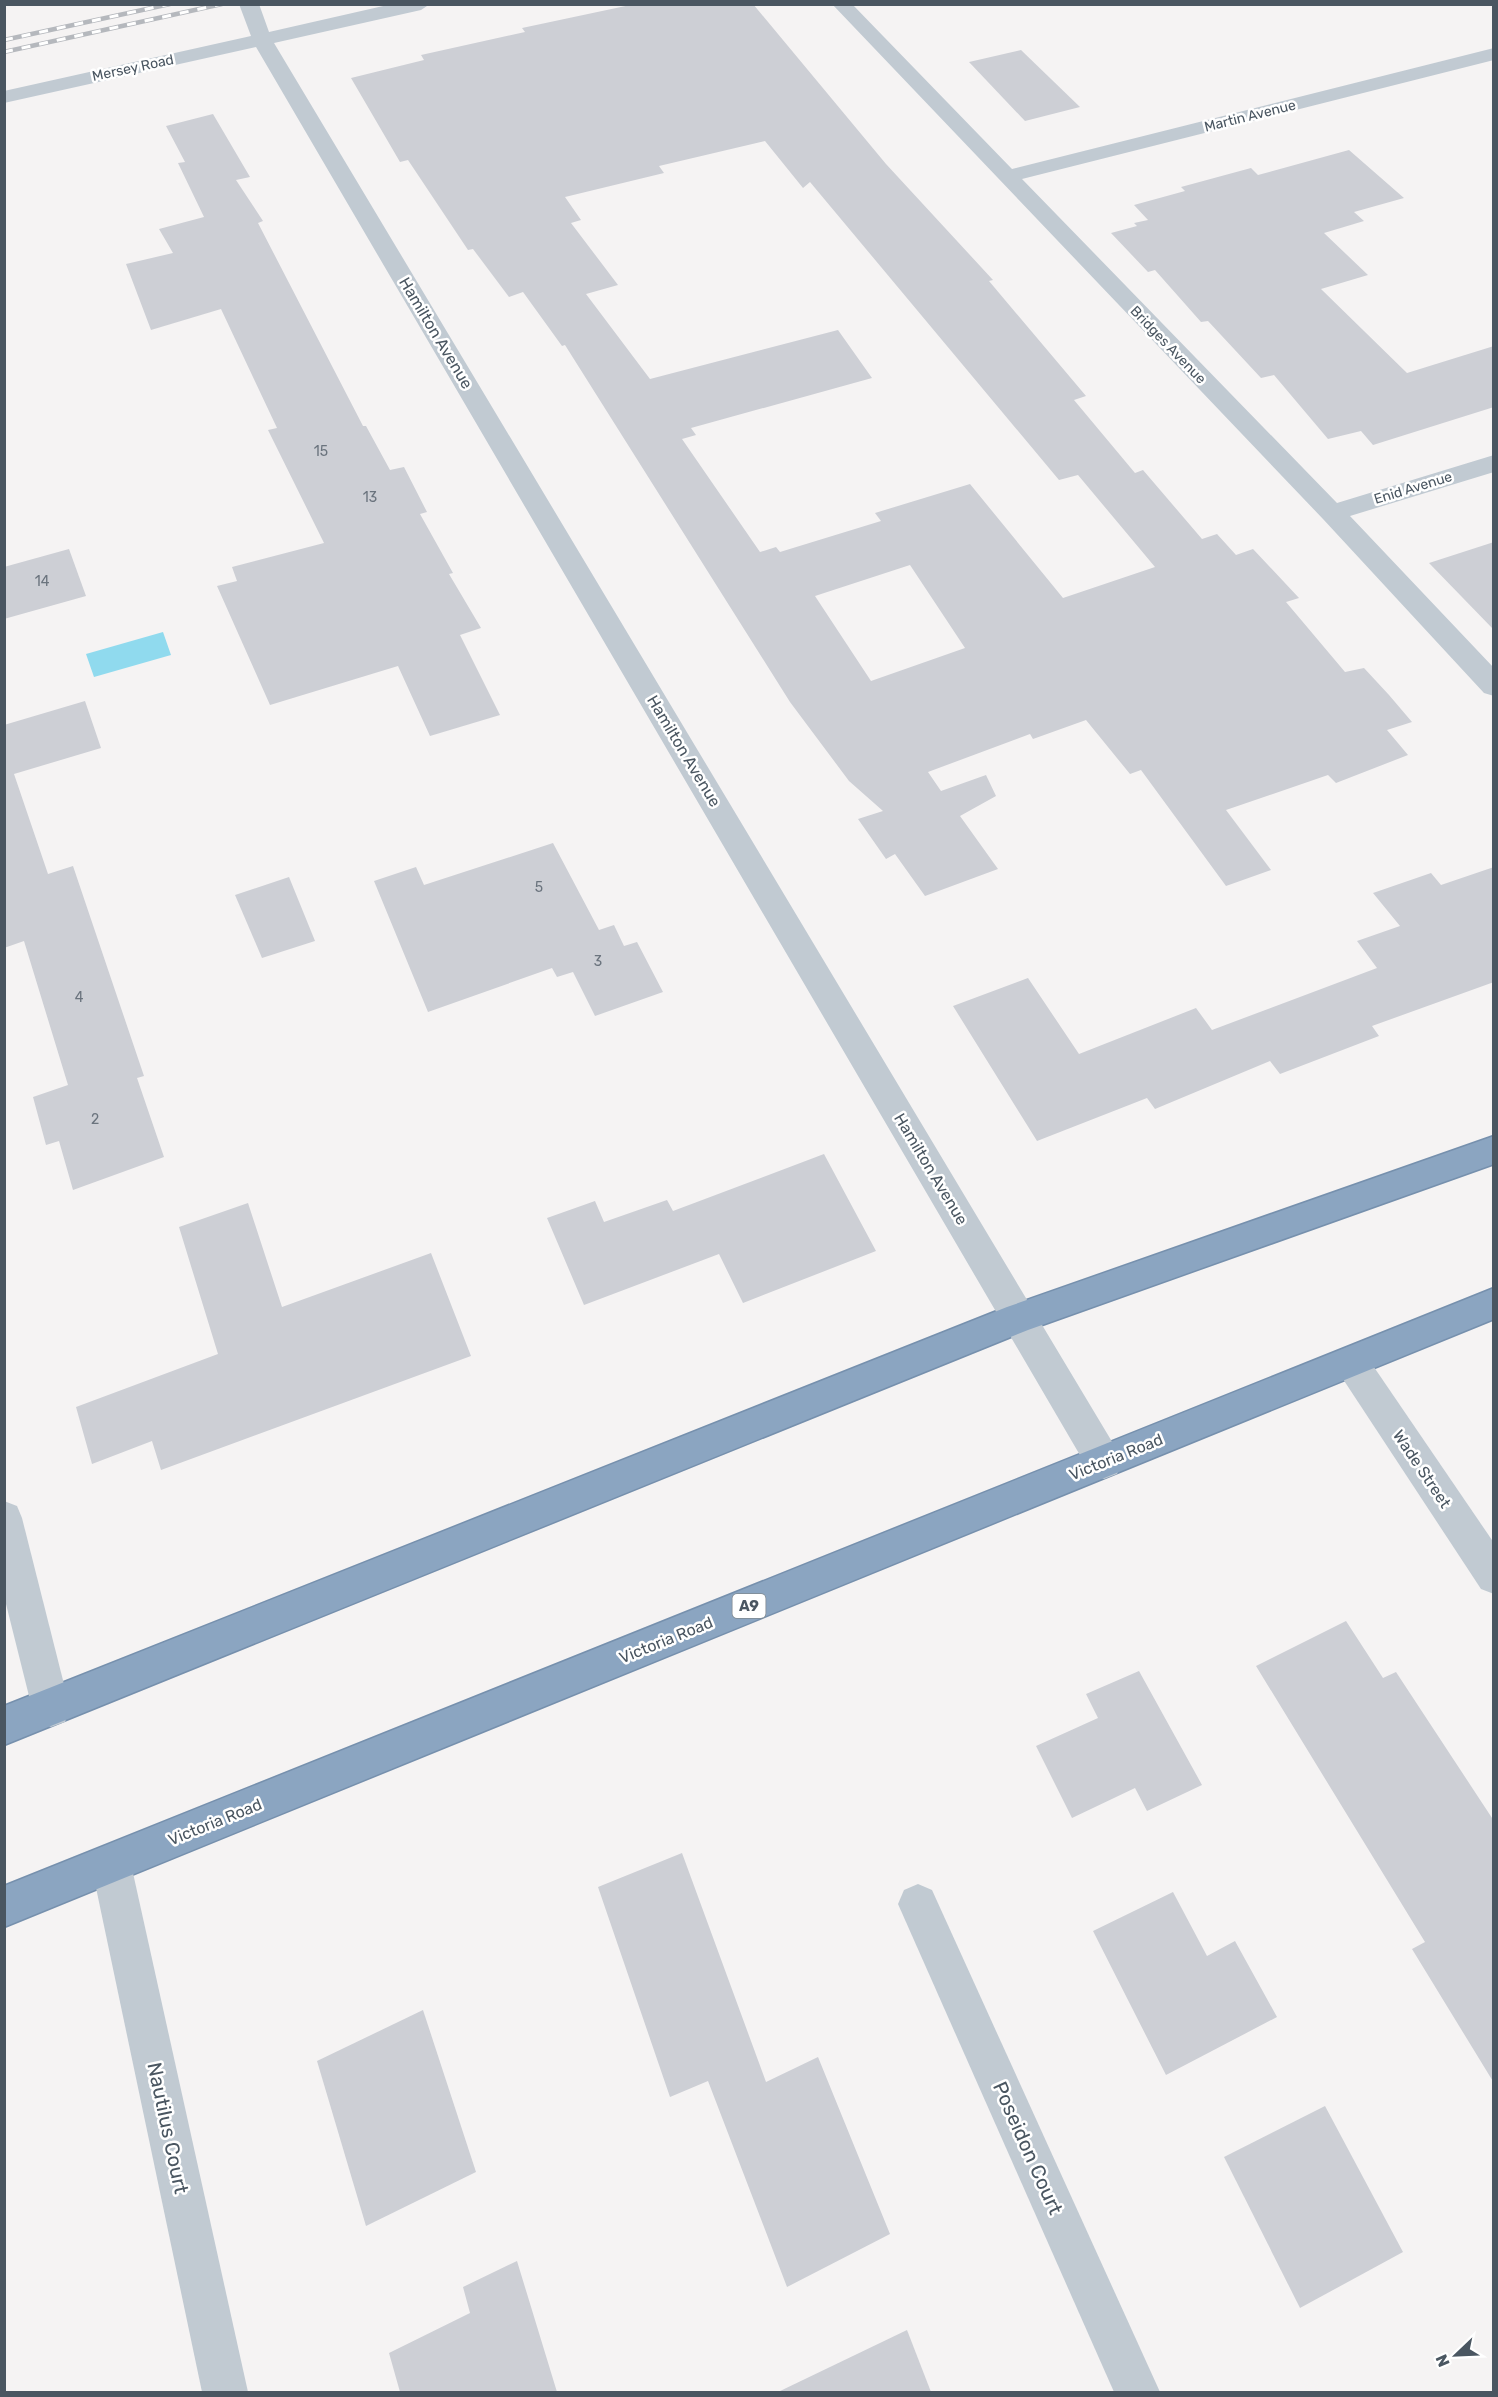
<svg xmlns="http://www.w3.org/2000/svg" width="1498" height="2397" font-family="Rubik,sans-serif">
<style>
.water{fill:#90daee}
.building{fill:#cdcfd5;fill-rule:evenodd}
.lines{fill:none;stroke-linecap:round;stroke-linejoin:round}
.highway-casing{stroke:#7690ad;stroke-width:3}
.street{fill:#c1cad2;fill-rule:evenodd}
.highway{fill:#8ba5c1;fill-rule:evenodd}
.rail-casing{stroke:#b5b8bd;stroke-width:4.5}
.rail{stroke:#fff;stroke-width:3;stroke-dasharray:9;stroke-linecap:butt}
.labels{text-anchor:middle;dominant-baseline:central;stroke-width:5;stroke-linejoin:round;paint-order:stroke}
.far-street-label{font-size:14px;fill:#4a5661;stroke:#fff}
.number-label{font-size:14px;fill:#6b747e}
.shield{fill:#fff;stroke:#808990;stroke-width:1.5}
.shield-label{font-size:15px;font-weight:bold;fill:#4a5661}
.street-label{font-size:16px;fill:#4a5661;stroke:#fff}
.near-street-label{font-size:20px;fill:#4a5661;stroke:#fff}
</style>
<rect width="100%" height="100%" fill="#f5f3f3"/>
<path class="water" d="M163,632l8,23 -77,22 -8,-23z"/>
<g class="building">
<path d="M635,4h118l133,160 107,116 -4,1 97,115 -12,4 61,73 8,-3 59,69 15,-5 19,21 17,-6 46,49 -13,4 59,70 19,-4 25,27 23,27 -25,8 21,25 -72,28 -8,-8 -102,35 45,60 -45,16 -85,-116 -11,4 -44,-54 -53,19 -3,-5 -102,38 13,19 45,-16 10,21 -36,20 38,53 -73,27 -30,-42 -9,5 -28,-40 25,-8 -34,-30 -59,-79 -225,-357 -3,1 -39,-54 -14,5 -36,-48 -5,1 -60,-90 -8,2 -49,-84 73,-18 -3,-5 104,-23 -3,-4zM765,141l38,47 7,-6 249,298 19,-5 77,92 -92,31 -93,-114 -95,29 6,8 -101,31 -4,-5 -16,5 -78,-113 14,-4 -5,-7 181,-50 -34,-48 -188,49 -64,-85 32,-9 -47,-62 10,-3 -16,-23 99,-24 -5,-7zM910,565l55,83 -94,33 -56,-85z"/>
<path d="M1021,50l59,57 -55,14 -56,-59z"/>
<path d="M213,114l37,63 -14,3 27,41 -5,2 105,203h3l24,44 14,-3 23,45 -7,2 33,59 -4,1 32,54 -21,7 40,80 -70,21 -32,-70 -128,39 -53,-119 20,-5 -5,-14 92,-24 -56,-113 9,-2 -56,-119 -70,21 -25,-66 47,-11 -14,-24 45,-12 -26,-54 7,-1 -19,-36z"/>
<path d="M1349,150l55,48 -50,14 10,9 -40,12 44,42 -47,14 86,84 87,-27v61l-121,38 -12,-14 -33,8 -54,-64 -13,3 -53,-57 -7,1 -46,-52 -7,2 -37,-39 26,-7 -3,-3 14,-3 -14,-15 51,-14 -4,-4 70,-19 7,7z"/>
<path d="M1494,542v88l-65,-67z"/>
<path d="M69,549l17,47 -82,23v-52z"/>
<path d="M85,701l16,47 -87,26 34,100 25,-8 71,210 -7,2 27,79 -91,33 -14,-49 -13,4 -13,-48 35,-12 -44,-144 -20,7v-223z"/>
<path d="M553,843l46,87 15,-5 10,21 13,-4 26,50 -68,24 -22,-44 -16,5 -5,-9 -124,44 -54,-131 42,-14 8,18z"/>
<path d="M1494,867v115l-122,44 7,10 -99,38 -10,-13 -115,48 -8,-11 -110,43 -84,-135 75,-28 51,76 117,-46 16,22 165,-62 -20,-27 43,-15 -27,-33 58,-20 10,12z"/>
<path d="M289,877l26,64 -53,17 -27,-63z"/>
<path d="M824,1154l52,97 -133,52 -24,-49 -135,51 -37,-87 48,-17 9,21 63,-22 6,11z"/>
<path d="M248,1203l34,104 149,-54 40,103 -310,114 -9,-29 -60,23 -16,-57 142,-53 -39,-127z"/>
<path d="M1346,1621l37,57 13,-6 98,149v262l-82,-134 13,-7 -169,-276z"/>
<path d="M1139,1671l63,114 -55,26 -12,-23 -63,30 -36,-72 62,-28 -12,-24z"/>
<path d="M682,1853l84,229 52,-25 72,177 -103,53 -79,-206 -38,16 -72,-210z"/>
<path d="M1173,1892l34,64 28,-15 42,76 -111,58 -73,-144z"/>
<path d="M423,2010l53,162 -110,54 -49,-165z"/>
<path d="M1325,2106l78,146 -103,56 -76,-151z"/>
<path d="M517,2261l40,131h-157l-11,-39 81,-40 -7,-26z"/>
<path d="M907,2330l24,62h-153z"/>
</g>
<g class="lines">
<g class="highway-casing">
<g id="highway">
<path d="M1494,1136v28l-466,166 -1024,415v-39l1003,-399z"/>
<path d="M1494,1288v31l-1490,608v-41z"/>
</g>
</g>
<g class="street">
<path d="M239,4h20l10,28 123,-28h38l-9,6 -147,33 843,1407 5,12 -5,12 -13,5 -13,-5 -835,-1427 -252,56v-12l247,-55z"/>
<path d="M832,4h20l160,165 482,-121v12l-472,119 315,324 157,-48v17l-144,44 144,152v28l-10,-3 -161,-174z"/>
<path d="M1351,1346l12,5 131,192v51l-13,-5 -142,-216 -5,-11 5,-11z"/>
<path d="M4,1501l13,5 5,12 48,190 -5,14 -14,5 -14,-5 -5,-14 -28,-112z"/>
<path d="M111,1844l14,6 6,14 117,528h-46l-111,-528 6,-14z"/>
<path d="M918,1884l14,6 228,502h-46l-216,-488 6,-14z"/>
</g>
<use href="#highway" class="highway"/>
<g class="rail-casing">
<g id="rail">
<path d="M4,40l166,-36"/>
<path d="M4,52l218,-48"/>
</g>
</g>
<use href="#rail" class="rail"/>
</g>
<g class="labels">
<g class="far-street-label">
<text transform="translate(133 68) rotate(-12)">Mersey Road</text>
<text transform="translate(1250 116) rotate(-14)">Martin Avenue</text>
<text transform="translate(1168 345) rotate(46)">Bridges Avenue</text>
<text transform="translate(1413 488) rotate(-17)">Enid Avenue</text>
</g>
<g class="number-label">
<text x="321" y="451">15</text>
<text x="370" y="497">13</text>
<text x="42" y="581">14</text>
<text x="539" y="887">5</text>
<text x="598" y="961">3</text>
<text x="79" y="997">4</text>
<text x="95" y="1119">2</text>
</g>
<rect class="shield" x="732.5" y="1594" width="33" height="24" rx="4.5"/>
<g class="shield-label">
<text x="749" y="1606">A9</text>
</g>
<g class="street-label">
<text transform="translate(436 333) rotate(59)">Hamilton Avenue</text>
<text transform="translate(684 751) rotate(59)">Hamilton Avenue</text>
<text transform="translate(931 1169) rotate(59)">Hamilton Avenue</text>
<text transform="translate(1116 1457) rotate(-22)">Victoria Road</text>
<text transform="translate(1422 1469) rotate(56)">Wade Street</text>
<text transform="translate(666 1640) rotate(-22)">Victoria Road</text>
<text transform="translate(215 1822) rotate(-22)">Victoria Road</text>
</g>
<g class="near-street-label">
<text transform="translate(168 2128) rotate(78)">Nautilus Court</text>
<text transform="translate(1028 2148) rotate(66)">Poseidon Court</text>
</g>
</g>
<rect width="1498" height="2397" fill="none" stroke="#4a5661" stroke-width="12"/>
<g transform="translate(1456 2355) rotate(247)" stroke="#ffffff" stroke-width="4.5" paint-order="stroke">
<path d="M0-4.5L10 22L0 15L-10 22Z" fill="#4a5661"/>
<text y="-9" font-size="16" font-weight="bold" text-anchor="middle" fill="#4a5661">N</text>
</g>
</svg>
